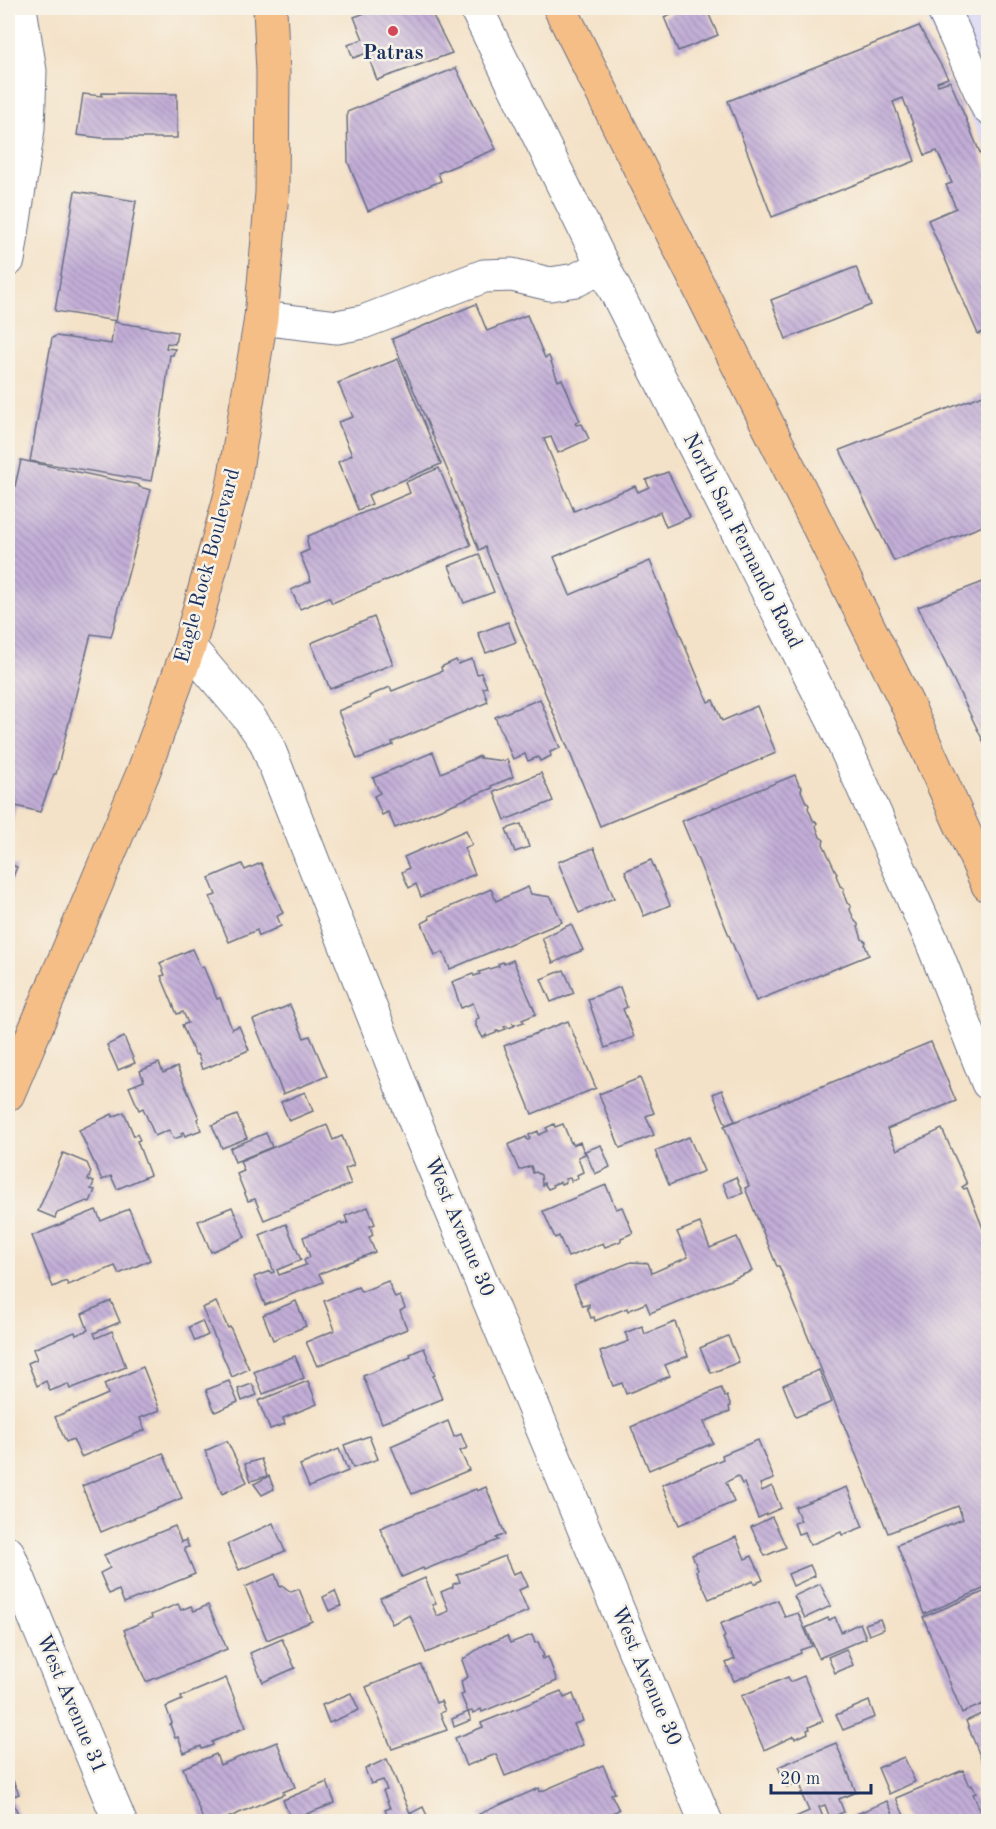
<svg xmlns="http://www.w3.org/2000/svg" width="996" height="1829" font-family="'Old Standard TT',serif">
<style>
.built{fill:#d9d7f7}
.building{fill:url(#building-back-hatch)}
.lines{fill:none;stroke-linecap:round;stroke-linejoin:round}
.minor-casing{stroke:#676e83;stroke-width:35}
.major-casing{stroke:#676e83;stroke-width:35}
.minor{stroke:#fff;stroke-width:33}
.major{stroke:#f6be87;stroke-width:33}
.poi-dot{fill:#d1495b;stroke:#f7f3e8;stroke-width:2}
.labels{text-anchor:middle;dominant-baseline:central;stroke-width:5;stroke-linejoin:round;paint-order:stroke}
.poi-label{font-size:21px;font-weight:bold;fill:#1b2f5e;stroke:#f7f3e8}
.street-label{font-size:21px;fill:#1b2f5e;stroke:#f7f3e8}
</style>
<defs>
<pattern id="building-back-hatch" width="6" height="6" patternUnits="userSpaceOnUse" patternTransform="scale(1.5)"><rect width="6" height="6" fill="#c3aed7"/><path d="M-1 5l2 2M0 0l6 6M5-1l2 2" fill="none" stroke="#9e8eb2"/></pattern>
</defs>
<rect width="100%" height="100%" fill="#f7f3e8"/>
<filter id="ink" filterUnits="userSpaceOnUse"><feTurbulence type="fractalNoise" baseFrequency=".0167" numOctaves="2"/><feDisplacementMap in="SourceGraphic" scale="12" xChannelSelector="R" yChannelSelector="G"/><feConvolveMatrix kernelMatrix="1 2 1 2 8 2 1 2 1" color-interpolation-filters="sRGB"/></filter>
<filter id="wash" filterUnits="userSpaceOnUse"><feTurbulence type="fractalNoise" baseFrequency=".008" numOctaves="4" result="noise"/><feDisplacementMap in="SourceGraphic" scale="24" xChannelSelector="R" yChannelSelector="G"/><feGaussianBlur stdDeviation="1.35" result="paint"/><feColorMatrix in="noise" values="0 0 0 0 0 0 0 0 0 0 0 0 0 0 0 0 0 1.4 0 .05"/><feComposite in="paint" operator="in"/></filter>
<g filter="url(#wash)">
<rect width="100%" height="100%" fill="#f4e2c8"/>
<path class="built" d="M922,8h66v142l-2,1z"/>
<g id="blocks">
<g class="building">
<path d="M379,8h50l23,45 -75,27 -10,-27 -14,5 -5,-13 15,-6 -9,-22z"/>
<path d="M671,8h35l12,27 -40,16 -14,-34 9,-4z"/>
<path d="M919,26l29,52 -11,4 1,3 12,-4 38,91v58l-4,2 4,12v86l-10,4 -50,-114 28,-12 -10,-23 6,-2 -15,-32 -12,4 -22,-57 -10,4 22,59 -143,56 -44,-116z"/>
<path d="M456,68l40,81 -58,24 3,8 -73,30 -20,-49 -1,-50z"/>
<path d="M102,93l75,1v44h-75l-25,-3 6,-41 19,2z"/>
<path d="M75,191l61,10 -20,120 -61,-10z"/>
<path d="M856,267l15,38 -85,34 -15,-39z"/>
<path d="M476,304l11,27 40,-16 18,43 4,-2 9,25 4,-2 18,42 -5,2 1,2 6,-1 7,15 -31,14 -7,-16 -7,2 30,72 61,-25 3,6 11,-5 -3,-7 22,-8 22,45 -24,10 -6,-15 -106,45 16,38 80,-34 58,141 5,-2 9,21 35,-15 19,47 -176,73 -115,-279 -6,3 -28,-68 1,-1 -60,-142z"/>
<path d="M114,322l63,10 -2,12 -8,-1 -1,5 9,1 -2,6h-3l-13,96 -6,30 -121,-20 22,-123 4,-2 55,8z"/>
<path d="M398,359l43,105 -73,31 4,9 -14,6 -20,-48 14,-7 -14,-33 15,-5 -15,-34z"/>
<path d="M988,393v131l-94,37 -54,-111z"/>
<path d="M21,460l118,25v2l12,3 -40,147 -20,-3 -35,140h-2l-14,38 -24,-6 -7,28h-1v-318z"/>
<path d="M439,468l32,77 -139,58 -3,-6 -29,12 -9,-19 20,-9 -11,-27 9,-4 -2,-9 1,-5 102,-43 -4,-11z"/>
<path d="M479,554l15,38 -30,11 -15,-37z"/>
<path d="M988,580v171l-70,-144z"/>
<path d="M374,617l19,47 -63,25 -19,-46z"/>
<path d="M508,622l8,20 -30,11 -8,-20z"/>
<path d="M472,659l5,15 4,-1 6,14 -4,1 5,14 -96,40 1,3 -36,14 -19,-48 32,-13 -1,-2 21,-9 2,4 50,-20 -1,-4 15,-7 2,4z"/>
<path d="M540,699l20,49 -10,4 1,4 -11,5 -2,-4 -10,4 -3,-7 -12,5 -18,-42z"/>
<path d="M433,752l8,21 39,-17v2l24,3 3,-2 6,18 -22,9 1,2 -97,40 -7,-16 -6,3 -8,-19 6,-3 -7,-15z"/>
<path d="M541,773l12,28 -48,19 -11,-28z"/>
<path d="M795,775l4,10 3,2 -1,4 5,11 3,3 -1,3 5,12 4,3 -1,3 4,11 4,3 -1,4 14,30 -1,1 4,11 4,2 -1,4 4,11 4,3 -1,4 5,11 3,3v3l4,12 4,3 -1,3 4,10 -113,46 -74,-180z"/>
<path d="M521,824l8,23 -14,5 -9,-23z"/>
<path d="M466,830l6,15 -8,3 11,26 -54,23 -5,-13 -7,4 -7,-16 7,-4 -5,-11z"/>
<path d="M594,848l20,50 -35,15 -21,-51z"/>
<path d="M651,860l19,45 -26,11 -19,-45z"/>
<path d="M261,863l22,50 -6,3 4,10 -22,10 -2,-6 -28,12 -19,-45 6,-2 -7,-17 33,-14 3,6z"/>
<path d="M8,864l9,3 -9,22z"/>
<path d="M528,887l3,7 20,3 11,25 -112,47 -7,-17 -8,3 -13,-32 8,-4 -1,-3 62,-27 5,12z"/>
<path d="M571,924l12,26 -30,13 -11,-25z"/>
<path d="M192,949l9,19 2,-2 14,33 3,-1 12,31 7,-3 10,24 -45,19h-2l-2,-5 1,-1 -4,-9 -2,1 -13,-30 6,-2 -5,-11 -6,2 -16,-38 4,-1 -5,-12z"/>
<path d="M513,960l23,54 -14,6 2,2 -9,3 -2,-1 1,2 -6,2 -1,-2 -3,1 2,2 -8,3v-1h-2v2l-10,4v-2l-3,3 -7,-12v-7l3,-1 -6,-15 -12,5 -9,-26 21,-8 1,2 6,-2 -1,-2 20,-6 -1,-2 5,-2 1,2z"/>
<path d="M564,970l10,23 -23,9 -10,-23z"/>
<path d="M620,987l7,20 -4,2 11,28 -29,11 -17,-49z"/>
<path d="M290,1005l14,33 6,-2 17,40 -44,18 -30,-74z"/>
<path d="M568,1021l28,67 -64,26 -28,-68z"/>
<path d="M124,1037l11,26 -17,7 -11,-25z"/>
<path d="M931,1042l25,59 -69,28 10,21 45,-21 25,55 -5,3 2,2 3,-1 21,53v346l-64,27 -27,-69 66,-26 -5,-13 -70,27 -109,-267h-2l-1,-2 -31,-76 4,-2 -25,-60z"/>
<path d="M159,1063l4,10 14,-6 22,51 -2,1 4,11 -16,6 -2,-4 -2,1 1,3 -8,3 -5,-9 -14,6 -12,-28 -4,2 -10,-23 15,-6 -4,-10z"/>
<path d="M640,1078l14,35 -8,3 8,19 -34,13 -21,-54z"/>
<path d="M722,1090l13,31 -9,4 -13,-31z"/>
<path d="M305,1092l8,19 -24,10 -8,-19z"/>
<path d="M124,1112l10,24 3,-2 3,6 -3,1 13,34 -33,14 -6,-13 -9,4 -23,-50 33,-16 1,3z"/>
<path d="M237,1115l10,23 -25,10 -10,-23z"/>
<path d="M554,1124l1,3 8,-3 8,19 1,-1 1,3 7,-3 5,12 -7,3 5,15 -6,3 1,3 -7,3 -1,-3 -5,1 1,3 -5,2 -1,-2 -8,3 1,2 -5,2 -4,-6 -2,2 -1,-10 -5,-3 -3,1 -2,-7 -12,4 -11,-25 18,-8 2,3 2,-1 -1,-4 9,-4 1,4 9,-4 -2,-3z"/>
<path d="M327,1125l6,15 9,-4 12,29 -9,4 6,15 -87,36 -9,-21 -7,2 -11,-27 7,-3 -4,-10z"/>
<path d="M266,1133l6,14 -37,15 -5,-14z"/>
<path d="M689,1137l15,34 -35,14 -14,-34z"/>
<path d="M601,1145l9,22 -15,7 -10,-23z"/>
<path d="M63,1153l24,10 4,9 -3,8 6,2 -3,7 4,1 -5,12 -3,-1 -30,12 -2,5 -17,-7z"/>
<path d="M736,1177l7,16 -14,5 -6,-15z"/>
<path d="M606,1185l10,24 6,-2 11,26 -12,5v3l-16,6 -2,-4 -35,14 -9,-21 -4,2 -12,-27z"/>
<path d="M232,1207l13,30 -34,15 -13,-31z"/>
<path d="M368,1207l7,17 -5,2 3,9 -4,2 6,15 -56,22 4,8 -58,23 -11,-28 16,-6 1,2 3,-1 -14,-37 26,-11 15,36 -24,10 2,5 27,-10 -2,-5 6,-3 -7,-20 38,-14 1,2 6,-2 -3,-7z"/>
<path d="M129,1209l21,51 -31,14 -4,-8 -47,19 -2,-4 -13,6 -21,-51 64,-26 5,11z"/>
<path d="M700,1223l10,25 27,-11 15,34 -102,42 -4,-10 -18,8 -1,-3 -32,13 -1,-4 -3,1 -4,-11h2v-3l-6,2 -9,-21 57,-23 17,1 4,10 36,-16 -11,-25z"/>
<path d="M388,1281l7,17 5,-2 5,12 -5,3 7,18 -90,37 -11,-24 29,-12 -11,-29 34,-14 3,5z"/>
<path d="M111,1301l9,21 -26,11 2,5 16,-7 14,36 -56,22 -2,-5 -18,7 -4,-10 -9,5 -9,-23 9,-4 -4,-10 42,-17 1,3 12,-5 -6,-16z"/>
<path d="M296,1301l10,25 -33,14 -10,-25z"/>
<path d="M216,1302l12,26 2,-1 19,42 -17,8 -30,-69z"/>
<path d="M202,1321l6,14 -13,6 -6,-14z"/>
<path d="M675,1322l13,34 -23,9 5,11 -44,18 -4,-11 -9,3 -13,-34 29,-11 -4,-8 17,-7 3,8z"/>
<path d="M728,1336l11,26 -28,11 -11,-25z"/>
<path d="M424,1348l11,27 -2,1 9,23 -60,24 -19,-47 48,-19 -1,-3z"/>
<path d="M295,1356l9,22 -41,16 -9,-22z"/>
<path d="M143,1367l17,43 -20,8 5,12 -64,27 -8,-18 -7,3 -11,-25 53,-23 -4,-10z"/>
<path d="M819,1370l13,32 -36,15 -13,-32z"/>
<path d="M229,1381l9,21 -23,10 -9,-22z"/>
<path d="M308,1381l9,23 -34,14 2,6 -15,5 -12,-28z"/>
<path d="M252,1384l5,11 -15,6 -4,-12z"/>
<path d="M721,1388l4,9 2,-1 4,10 -2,1 1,4 -26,11 9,21 -64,27 -18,-43z"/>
<path d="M448,1421l6,16 7,-3 6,14 -7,3 9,19 -57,24 -21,-48z"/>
<path d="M369,1436l9,23 -25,9 -9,-23z"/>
<path d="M758,1440l16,39 -14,5 2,7 10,-5 9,22 -23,10 -14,-35 -2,1 -4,-8 -12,6 8,20 -55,23 -17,-40 61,-26 -1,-4z"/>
<path d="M227,1441l20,41 -25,12 -17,-43z"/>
<path d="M339,1449l9,22 -39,16 -9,-22z"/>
<path d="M163,1453l19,45 -81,34 -19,-46z"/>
<path d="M261,1459l6,17 -16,5 -6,-17z"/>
<path d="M269,1476l5,13 -12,6 -8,-11z"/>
<path d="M486,1487l19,47 -9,4 2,2 -74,30 -1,-2 -21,9 -22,-49 96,-39 1,2z"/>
<path d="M847,1487l16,40 -21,8 -1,-3 -31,13 -5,-13 -7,2 -4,-11 7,-2 -6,-14z"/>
<path d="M772,1517l14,30 -21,9 -14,-29z"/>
<path d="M273,1523l12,28 -46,19 -12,-26z"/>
<path d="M175,1526l6,16 5,-2 3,7 -5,1 11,26 -71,29 -5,-13 -10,4 -9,-21 10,-5 -6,-13z"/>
<path d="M736,1537l9,22 7,-3 11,24 -9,4 -1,-3 -44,18 -13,-28 2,-1 -6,-15z"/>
<path d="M505,1556l8,18 8,-3 7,15 -9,4 9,21 -102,42 -16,-38 -18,9 -12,-26 45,-20 11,26 -4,1 5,11 12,-5 -8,-19 12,-5v-3l7,-2 -3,-7z"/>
<path d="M810,1565l5,11 -22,10 -5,-12z"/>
<path d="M275,1574l5,13 3,-1 8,6 8,-3 13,32 -45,19 -22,-53z"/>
<path d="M820,1584l11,22 -26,12 -11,-22z"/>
<path d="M988,1590v112l-26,11 -39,-96z"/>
<path d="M335,1591l6,15 -12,5 -6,-14z"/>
<path d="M778,1600l7,17 13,-4 14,33 -12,4 1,3 -67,28 -8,-18 9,-4 -5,-9h-2l-5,-12 2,-1 -5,-13z"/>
<path d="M178,1604l3,6 10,-4 3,5 14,-6 19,44 -81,33 -22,-52 28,-12 -1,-3z"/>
<path d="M835,1617l6,15 19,-9 6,15 -47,20 -13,-30 22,-10 1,2z"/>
<path d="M880,1619l4,10 -15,6 -4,-11z"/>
<path d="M532,1635l3,8 3,-1 6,14 -3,1 1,2 6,-2 9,24 -75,31 -1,-3 -8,4 -1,-2 -4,1 -7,-17 3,-1 -3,-13 7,-4 -6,-17 22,-15 23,-9 3,7z"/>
<path d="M282,1639l13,29 -32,14 -13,-29z"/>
<path d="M846,1649l7,16 -18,8 -7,-16z"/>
<path d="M421,1665l15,38 5,-2 4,10 -5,2 7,17 -55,19 -26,-62z"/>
<path d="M804,1676l19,45 -14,6 1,2 -3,1 1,3 -13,6 -1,-3 -30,14 -23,-54 47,-19 2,5z"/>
<path d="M226,1678l20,49 -34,15 1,3 -11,4 -1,-3 -17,7 -6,-16 -3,1 -5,-14 2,-1 -6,-16 16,-7 -1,-3z"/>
<path d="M561,1691l3,7 9,-4 10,27 -9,3 9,21 -78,31 -9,-22 -30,12 -11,-28 28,-11 -2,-4z"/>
<path d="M351,1693l8,17 -30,13 -7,-18z"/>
<path d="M869,1701l6,16 -32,13 -7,-15z"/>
<path d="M988,1711v65l-22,-55z"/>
<path d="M468,1712l3,8 -17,7 -2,-8z"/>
<path d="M277,1742l18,45 -12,5 1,2 -66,28h-14l-21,-54 33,-14 4,11z"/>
<path d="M836,1743l20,49 -17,7 5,13 -14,6 -5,-13 -6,2 5,13 -3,2h-37l25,-11 -8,-18 2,-1 -4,-10 -12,5 -9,-20z"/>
<path d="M904,1757l11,25 -26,12 -11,-26z"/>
<path d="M387,1759l23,54 4,9h-24l-5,-12 5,-2 -7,-17 4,-1 -4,-10 -12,4 -6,-15z"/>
<path d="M603,1765l12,28 -4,1 8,16 -27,12h-109l-4,-8 60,-26 1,4z"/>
<path d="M963,1770l7,16 2,-1 4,8 -3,1 12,26 -4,2h-74l-11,-24z"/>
<path d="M11,1776l8,18 -8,3 7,17 -10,5v-41z"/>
<path d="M327,1782l8,21 -44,17 -8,-20z"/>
<path d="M887,1801l9,19 -3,1h-53z"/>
<path d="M423,1807l6,13 -14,2 -4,-9z"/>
</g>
</g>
</g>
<g filter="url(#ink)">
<use href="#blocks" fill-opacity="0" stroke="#676e83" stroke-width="1.5"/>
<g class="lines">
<g class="minor-casing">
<g id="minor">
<path d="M476,8l127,258 230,454 98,219 57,144"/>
<path d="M943,8l45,100"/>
<path d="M8,260l20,-131 2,-58 -10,-63"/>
<path d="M261,318l76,9 26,-5 121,-46 28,-1 38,9 26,-4 27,-14"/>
<path d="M189,647l61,72 16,23 156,397 284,683"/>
<path d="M8,1553l112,269"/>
</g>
</g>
<g class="major-casing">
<g id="major">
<path d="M560,8l346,694 82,183"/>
<path d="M8,1094l135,-321 46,-126 44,-160 28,-169 11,-125 1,-120 -3,-65"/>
</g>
</g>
<use href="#minor" class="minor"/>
<use href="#major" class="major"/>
</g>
</g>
<circle class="poi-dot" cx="393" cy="31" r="6"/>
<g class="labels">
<g class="poi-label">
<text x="393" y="53">Patras</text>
</g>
<g class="street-label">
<text transform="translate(742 541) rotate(63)">North San Fernando Road</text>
<text transform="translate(208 566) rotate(-75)">Eagle Rock Boulevard</text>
<text transform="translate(459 1227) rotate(67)">West Avenue 30</text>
<text transform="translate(646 1676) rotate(67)">West Avenue 30</text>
<text transform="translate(71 1704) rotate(67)">West Avenue 31</text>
</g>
</g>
<rect width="996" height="1829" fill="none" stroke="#f7f3e8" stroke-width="30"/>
<path d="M771 1784v9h100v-9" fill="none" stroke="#1b2f5e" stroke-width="3"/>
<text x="780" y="1784" font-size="18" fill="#1b2f5e" stroke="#f7f3e8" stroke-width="4.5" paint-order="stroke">20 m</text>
</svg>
